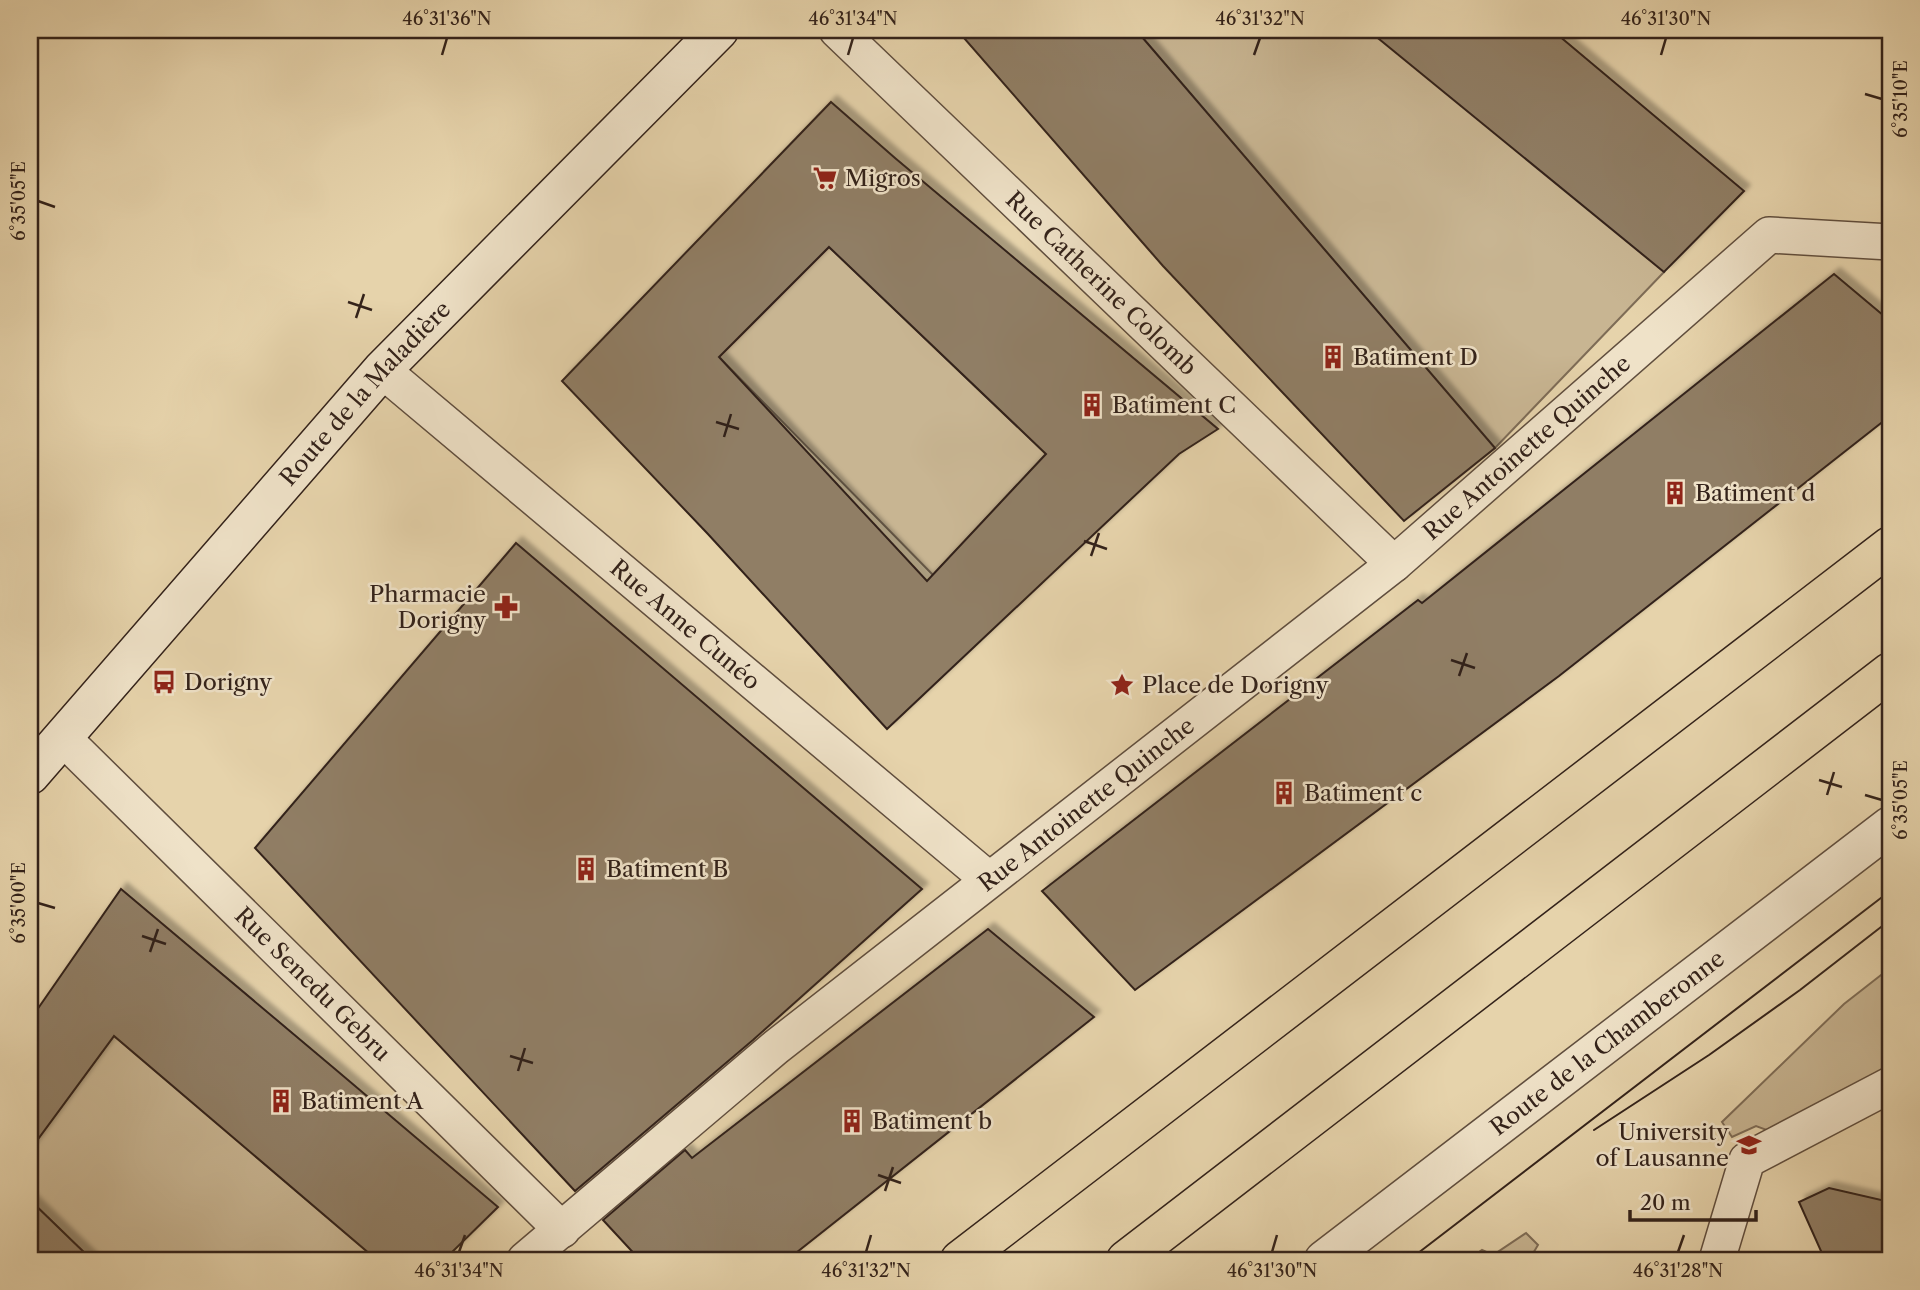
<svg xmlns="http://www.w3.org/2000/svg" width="1920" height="1290" font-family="'Libre Caslon Text',serif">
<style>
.green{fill:#c8b592;stroke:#7e6c56;stroke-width:2}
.building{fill:#907e65;stroke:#33221a;stroke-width:2;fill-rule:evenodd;filter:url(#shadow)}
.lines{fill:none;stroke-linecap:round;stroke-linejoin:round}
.pedestrian-casing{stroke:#604e3e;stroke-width:38}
.minor-casing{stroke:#604e3e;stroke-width:41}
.secondary-casing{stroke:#33221a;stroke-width:41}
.motorway-casing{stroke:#33221a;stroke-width:41}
.pedestrian{stroke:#efe2c8;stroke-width:35}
.minor{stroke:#efe2c8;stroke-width:38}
.secondary{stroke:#efe2c8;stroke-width:38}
.motorway{stroke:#e6d3ab;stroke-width:38}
.tram{stroke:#33221a;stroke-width:2}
.ticks{fill:none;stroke:#33221a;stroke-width:2.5}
.labels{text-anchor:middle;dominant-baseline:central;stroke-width:5;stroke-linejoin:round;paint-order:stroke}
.poi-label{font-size:23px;fill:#33221a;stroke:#efe2c8;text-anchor:start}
.street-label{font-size:23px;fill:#33221a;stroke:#efe2c8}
.neatline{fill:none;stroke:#33221a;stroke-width:2.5}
.ticks-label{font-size:18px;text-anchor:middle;fill:#33221a}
</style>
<defs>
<filter id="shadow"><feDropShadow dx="6" dy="-6" stdDeviation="2" flood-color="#0004"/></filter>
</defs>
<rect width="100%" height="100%" fill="#e6d3ab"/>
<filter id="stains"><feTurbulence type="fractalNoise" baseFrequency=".00286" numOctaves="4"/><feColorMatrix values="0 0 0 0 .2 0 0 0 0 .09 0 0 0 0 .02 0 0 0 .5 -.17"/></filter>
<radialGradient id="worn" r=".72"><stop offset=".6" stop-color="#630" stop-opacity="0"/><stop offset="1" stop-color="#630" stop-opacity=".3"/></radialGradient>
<g class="green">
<path d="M1136,30h238l290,242 -169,176z"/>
<path d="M829,247l217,207 -113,121 -214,-218z"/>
<path d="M1890,968v103l-118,61 -16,-6 -24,11 -10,-15 122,-118z"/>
<path d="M114,1036l263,224h-285l-62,-60v-50z"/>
<path d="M1526,1233l12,12 -9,15h-61l14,-10 11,5z"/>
</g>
<g class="building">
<path d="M957,30h179l359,418 -91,73 -241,-255z"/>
<path d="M1368,30h184l192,161 -80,81z"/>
<path d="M831,102l64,56 323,271 -39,25 -292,275 -180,-196 -145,-152zM829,247l217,207 -119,127 -208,-224z"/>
<path d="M1834,274l56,47v95l-331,260 -424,314 -93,-99 376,-291 4,3z"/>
<path d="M516,543l406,346 -169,151 -178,151 -320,-343z"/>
<path d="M121,889l214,180 163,138 -54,53h-67l-263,-224 -84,114v-130z"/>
<path d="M988,929l106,88 -307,243h-147l-37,-40 82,-70 7,8z"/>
<path d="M1829,1188l61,14v58h-65l-26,-58z"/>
<path d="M30,1200l62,60h-62z"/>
</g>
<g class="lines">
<g class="pedestrian-casing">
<g id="pedestrian">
<path id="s1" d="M837,30l557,534"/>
<path id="s2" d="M382,370l606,509"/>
<path id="s3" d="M62,737l500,493"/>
<path id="s4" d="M525,1260l251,-213 618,-483 375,-329 121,7"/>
<path d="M1717,1260l30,-100 143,-75"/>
</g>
</g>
<g class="minor-casing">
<g id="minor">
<path id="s5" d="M1324,1260l566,-434"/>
</g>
</g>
<g class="secondary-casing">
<g id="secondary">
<path id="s6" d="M30,775l352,-405 337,-340"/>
</g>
</g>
<g class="motorway-casing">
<g id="motorway">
<path d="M960,1260l930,-714"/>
<path d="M1126,1260l764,-588"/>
</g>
</g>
<use href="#pedestrian" class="pedestrian"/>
<use href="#minor" class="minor"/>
<use href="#secondary" class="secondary"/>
<use href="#motorway" class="motorway"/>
<g class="tram">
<path d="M1594,1130l115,-75 91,-65 90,-70"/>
<path d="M1409,1260l481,-369"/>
</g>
</g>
<path class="ticks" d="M442,55l5,-17M848,55l5,-17M1254,55l6,-17M1661,55l5,-17M1865,94l17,5M38,201l17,6M348,302l24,8M356,318l8,-24M716,422l23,7M724,437l7,-23M1084,541l23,8M1091,556l8,-23M1451,660l24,8M1459,676l8,-23M1819,780l23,7M1827,795l7,-23M1865,795l17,5M38,903l17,5M142,936l24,8M150,952l8,-23M510,1056l23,7M518,1071l7,-23M878,1175l23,8M885,1191l8,-24M459,1252l6,-17M866,1252l5,-17M1272,1252l5,-17M1678,1252l6,-17"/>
<defs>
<g id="supermarket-bare" transform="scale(1.89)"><path d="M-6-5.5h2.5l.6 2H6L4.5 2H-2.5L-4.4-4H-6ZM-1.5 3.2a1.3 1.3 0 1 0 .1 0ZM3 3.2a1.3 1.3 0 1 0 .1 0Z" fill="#8f2418" stroke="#efe2c8" stroke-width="2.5" paint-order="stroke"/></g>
<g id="building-bare" transform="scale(1.89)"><path d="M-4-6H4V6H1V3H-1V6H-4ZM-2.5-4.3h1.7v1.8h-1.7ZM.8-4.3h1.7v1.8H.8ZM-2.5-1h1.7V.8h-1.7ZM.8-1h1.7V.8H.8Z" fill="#8f2418" stroke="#efe2c8" stroke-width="2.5" paint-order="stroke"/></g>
<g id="pharmacy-bare" transform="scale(1.89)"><path d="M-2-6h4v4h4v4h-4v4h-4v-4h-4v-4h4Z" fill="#8f2418" stroke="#efe2c8" stroke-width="2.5" paint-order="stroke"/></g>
<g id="bus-bare" transform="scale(1.89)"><path d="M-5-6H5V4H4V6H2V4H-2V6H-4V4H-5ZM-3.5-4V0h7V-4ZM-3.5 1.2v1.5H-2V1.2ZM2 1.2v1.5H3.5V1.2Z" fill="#8f2418" stroke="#efe2c8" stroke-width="2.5" paint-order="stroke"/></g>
<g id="sight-bare" transform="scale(1.89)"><path d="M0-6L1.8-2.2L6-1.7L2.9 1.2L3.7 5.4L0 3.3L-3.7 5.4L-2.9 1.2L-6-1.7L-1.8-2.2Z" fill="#8f2418" stroke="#efe2c8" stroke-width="2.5" paint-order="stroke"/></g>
<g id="university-bare" transform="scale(1.89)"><path d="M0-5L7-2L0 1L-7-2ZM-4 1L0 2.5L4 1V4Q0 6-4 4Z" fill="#8f2418" stroke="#efe2c8" stroke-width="2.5" paint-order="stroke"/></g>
</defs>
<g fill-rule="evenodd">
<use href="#supermarket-bare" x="825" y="178"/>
<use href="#building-bare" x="1333" y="357"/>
<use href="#building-bare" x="1092" y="405"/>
<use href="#building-bare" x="1675" y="493"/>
<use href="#pharmacy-bare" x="506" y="607"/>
<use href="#bus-bare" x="164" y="682"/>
<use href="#sight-bare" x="1122" y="685"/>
<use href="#building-bare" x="1284" y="793"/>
<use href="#building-bare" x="586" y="869"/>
<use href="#building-bare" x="281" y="1101"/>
<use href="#building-bare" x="852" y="1121"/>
<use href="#university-bare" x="1749" y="1145"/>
</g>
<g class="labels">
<g class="poi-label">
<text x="845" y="178">Migros</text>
<text x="1353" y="357">Batiment D</text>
<text x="1112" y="405">Batiment C</text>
<text x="1695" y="493">Batiment d</text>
<text x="486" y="594" text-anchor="end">Pharmacie<tspan x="486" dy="26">Dorigny</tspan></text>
<text x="184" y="682">Dorigny</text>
<text x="1142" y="685">Place de Dorigny</text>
<text x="1304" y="793">Batiment c</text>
<text x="606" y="869">Batiment B</text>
<text x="301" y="1101">Batiment A</text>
<text x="872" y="1121">Batiment b</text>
<text x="1729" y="1132" text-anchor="end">University<tspan x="1729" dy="26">of Lausanne</tspan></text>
</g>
<g class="street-label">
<text stroke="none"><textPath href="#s1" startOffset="366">Rue Catherine Colomb</textPath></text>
<text stroke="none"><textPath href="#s6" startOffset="508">Route de la Maladière</textPath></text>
<text stroke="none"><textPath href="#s4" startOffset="1290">Rue Antoinette Quinche</textPath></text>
<text stroke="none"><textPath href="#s2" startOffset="396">Rue Anne Cunéo</textPath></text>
<text stroke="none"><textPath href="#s4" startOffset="723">Rue Antoinette Quinche</textPath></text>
<text stroke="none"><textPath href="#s3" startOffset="352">Rue Senedu Gebru</textPath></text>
<text stroke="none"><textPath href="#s5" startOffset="357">Route de la Chamberonne</textPath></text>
</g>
</g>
<rect width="1920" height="1290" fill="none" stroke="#e6d3ab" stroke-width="77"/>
<path d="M1630 1210v10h126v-10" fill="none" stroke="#33221a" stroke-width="3.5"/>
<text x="1640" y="1210" font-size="21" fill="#33221a" stroke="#efe2c8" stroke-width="5" paint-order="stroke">20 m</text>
<rect x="38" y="38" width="1844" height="1214" class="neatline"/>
<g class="ticks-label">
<text x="447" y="25">46°31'36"N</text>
<text x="853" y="25">46°31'34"N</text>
<text x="1260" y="25">46°31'32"N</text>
<text x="1666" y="25">46°31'30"N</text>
<text transform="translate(1901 99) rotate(-90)" y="6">6°35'10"E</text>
<text transform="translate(19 201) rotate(-90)" y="6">6°35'05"E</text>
<text transform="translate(1901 800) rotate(-90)" y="6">6°35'05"E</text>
<text transform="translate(19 903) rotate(-90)" y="6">6°35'00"E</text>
<text x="459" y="1277">46°31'34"N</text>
<text x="866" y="1277">46°31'32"N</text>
<text x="1272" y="1277">46°31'30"N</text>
<text x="1678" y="1277">46°31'28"N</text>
</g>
<rect width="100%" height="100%" filter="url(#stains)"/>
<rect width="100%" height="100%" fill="url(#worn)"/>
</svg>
